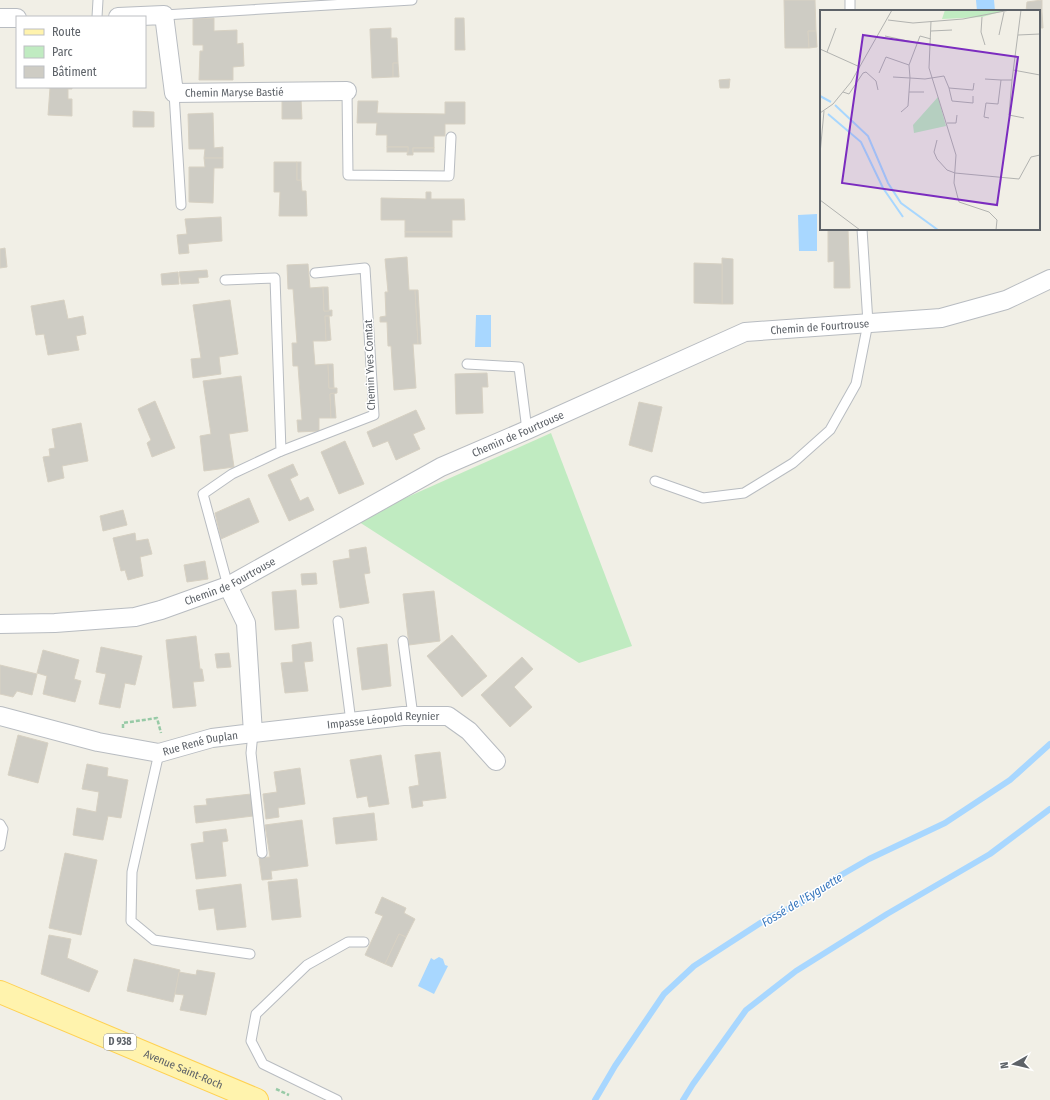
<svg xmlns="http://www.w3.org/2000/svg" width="1050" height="1100" font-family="'Fira Sans Condensed',sans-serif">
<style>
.green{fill:#c0ebc1}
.water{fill:#a8d7ff}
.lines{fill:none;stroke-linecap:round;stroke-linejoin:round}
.stream{stroke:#a8d7ff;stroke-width:6}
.building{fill:#ceccc4;stroke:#d7d1c3}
.service-casing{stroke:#b8bcc1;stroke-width:11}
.minor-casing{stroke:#b8bcc1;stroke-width:20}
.primary-casing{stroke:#ffd151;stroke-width:24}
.path{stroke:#97caa6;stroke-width:2.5;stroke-dasharray:4 2;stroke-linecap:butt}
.service{stroke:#fff;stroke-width:9}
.minor{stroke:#fff;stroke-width:18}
.primary{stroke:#fff3ad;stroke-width:22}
.labels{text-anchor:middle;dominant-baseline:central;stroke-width:3;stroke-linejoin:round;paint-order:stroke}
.shield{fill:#fff;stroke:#8e9195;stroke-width:1}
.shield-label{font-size:10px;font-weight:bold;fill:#5d6268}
.street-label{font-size:11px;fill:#5d6268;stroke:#fff}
.water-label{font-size:12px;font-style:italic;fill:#3877bd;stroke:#fff}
.inset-river{fill:none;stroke:#a8d7ff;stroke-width:2}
.inset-road{fill:none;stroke:#b2b3b0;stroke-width:1}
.view{fill:#7b2cbf;fill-opacity:0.15;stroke:#7b2cbf;stroke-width:2}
.inset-edge{fill:none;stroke:#5d6268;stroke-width:2}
</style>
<rect width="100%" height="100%" fill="#f1efe6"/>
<path class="green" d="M551,433l81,213 -53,17 -223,-143z"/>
<g class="water">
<path d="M976,0h18l1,11h-18z"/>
<path d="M817,214v37h-18l-1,-36z"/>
<path d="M476,315h15v32h-16z"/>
<path d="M439,957l4,2 2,6 3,1 -14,28 -16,-8 13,-28 3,2z"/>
</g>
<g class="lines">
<g class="stream">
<path d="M595,1100l20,-34 49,-72 30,-28 74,-48 35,-16 33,-24 33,-19 76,-36 65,-43 40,-36"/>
<path d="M683,1100l10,-16 53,-74 50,-39 91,-57 103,-60 60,-45"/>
</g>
</g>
<g class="building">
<path d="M784,0h31l1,31h-8l1,17h-24z"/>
<path d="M1042,0v12l-16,-1 1,-9z"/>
<path d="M1039,12h3l1,16h-4z"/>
<path d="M214,18v13l23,-1v14l6,-1 1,23 -11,1v13h-34l1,-29h3v-6h-10v-26z"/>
<path d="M455,18h9l1,32h-10z"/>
<path d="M391,28v10h6l1,25h-5v14l-21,1 -2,-49z"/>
<path d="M808,31h8l1,16 -8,1z"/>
<path d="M393,63h5l1,14h-6z"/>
<path d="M730,79l-1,9h-9l-1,-8z"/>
<path d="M40,87h32v2h-4v10h4v17l-24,-1 2,-27z"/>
<path d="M301,99l1,20h-20v-19z"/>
<path d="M358,101h20l-1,12 68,1v-12h20v22h-20v12h-11v12h-21v7h-6l1,-8h-21v-12h-11l1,-12h-20z"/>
<path d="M133,111l21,1v15h-21z"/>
<path d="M213,113l1,35 9,-1v11h-19l1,-9h-16l-1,-35z"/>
<rect x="387" y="147" width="21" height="5"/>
<rect x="413" y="148" width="21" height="4"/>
<path d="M204,158h19v10h-9l-1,35 -24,-1v-35h16z"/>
<path d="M274,162h23v18h4l1,11h4l1,25h-28l1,-24h-6z"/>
<rect x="297" y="162" width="4" height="18"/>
<path d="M426,192h5v7h33l1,21h-13v12h-47v-12h-24v-22l45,1z"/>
<path d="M221,217l1,24 -34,3 1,9 -10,1 -2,-19 10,-1 -2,-15z"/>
<path d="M828,229h20l2,59h-16v-27l-6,1z"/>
<rect x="405" y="232" width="47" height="5"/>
<path d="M5,248l2,19 -7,1v-19z"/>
<path d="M407,257l2,33h6l3,54h-5l3,44 -22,2 -3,-44h-3l-1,-24h-7v-5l6,-1 -1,-24h3l-3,-33z"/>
<path d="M722,258l11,1v45h-11z"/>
<path d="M694,263l28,1v40l-28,-1z"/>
<path d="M308,264l2,24 13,-1 1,24 8,-1v6h-7l1,25h-13l2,24 13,-1 1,24h8v5l-7,1 1,24h-12v13l-21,1 -1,-12h5l-4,-54h-5l-1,-23h5l-4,-54h-5l-1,-24z"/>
<path d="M207,270l1,7 -10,1 1,5 -18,1 -2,-12z"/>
<path d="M178,272l1,12 -17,1 -1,-11z"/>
<path d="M323,287h5l1,24h-5z"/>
<path d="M415,290h3l3,54h-3z"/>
<path d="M64,300l4,19 15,-3 3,18 -10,2 3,14 -31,5 -4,-21 -8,1 -5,-29z"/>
<path d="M230,300l8,54 -19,3 2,17 -28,4 -2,-19 10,-1 -8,-53z"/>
<path d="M325,316h4l2,24 -5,1z"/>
<path d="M328,364h5l1,24h-5z"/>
<path d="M487,373l1,14h-6l1,26 -27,1 -1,-40z"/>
<path d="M241,376l7,55 -19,3 5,33 -30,4 -4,-35 11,-2 -8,-53z"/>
<path d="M334,393l2,25h-5l-1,-24z"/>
<path d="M155,401l20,47 -23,9 -5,-14 4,-3 -13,-31z"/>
<path d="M639,402l23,5 -10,45 -23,-7z"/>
<path d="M416,410l9,19 -12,5 7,15 -24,11 -8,-19 -15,6 -6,-15z"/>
<path d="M81,423l7,38 -26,5 2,12 -16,4 -5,-25 7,-1 -1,-7 6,-1 -3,-19z"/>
<path d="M345,441l19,43 -25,10 -18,-42z"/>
<path d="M293,464l5,11 -8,4 10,22 8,-4 6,13 -25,11 -21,-46z"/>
<path d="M249,498l10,24 -38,17 -6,-26z"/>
<path d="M123,510l4,15 -24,6 -3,-15z"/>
<path d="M135,533l1,8 12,-2 4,15 -12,3 3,19 -15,4 -3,-10 -4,1 -8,-33z"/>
<path d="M366,547l4,26 -6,1 5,29 -29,5 -7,-47 17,-3 -1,-8z"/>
<path d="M205,561l3,18 -21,3 -3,-17z"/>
<path d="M316,573l1,11 -15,1 -1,-11z"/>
<path d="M296,590l3,38 -24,2 -3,-38z"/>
<path d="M434,591l6,50 -31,4 -6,-51z"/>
<path d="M452,635l35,41 -25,21 -35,-41z"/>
<path d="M196,636l4,33h2l2,12 -11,1 3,24 -23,2 -7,-68z"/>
<path d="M311,642l2,19 -9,1 4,29 -23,2 -4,-30 12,-1 -1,-17z"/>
<path d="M387,644l4,42 -29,4 -5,-42z"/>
<path d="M101,647l41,9 -7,29 -10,-2 -5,25 -21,-4 7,-30 -10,-2z"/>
<path d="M43,650l36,10 -5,19 7,2 -6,21 -32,-8 4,-18 -10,-3z"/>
<path d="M229,653l2,14 -14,1 -2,-14z"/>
<path d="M522,657l11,12 -19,18 18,20 -22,20 -29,-32z"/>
<path d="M0,665l37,9 -5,21 -15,-4 -4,6 -13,-3z"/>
<path d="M18,735l30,8 -10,40 -30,-8z"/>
<path d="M440,752l6,46 -24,3 1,5 -11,2 -3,-21 10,-2 -4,-30z"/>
<path d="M381,755l8,49 -20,3 -2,-11 -10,2 -7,-38z"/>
<path d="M87,764l21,4 -1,8 21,4 -7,38 -13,-2 -5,24 -30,-5 4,-27 19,4 3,-20 -17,-3z"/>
<path d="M300,768l5,36 -27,4 1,9 -13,2 -3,-25 14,-2 -3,-20z"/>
<path d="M251,794l2,22 -57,7 -2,-17 13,-1 -1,-6z"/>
<path d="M374,813l3,27 -41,4 -3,-26z"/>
<path d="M302,820l6,46 -37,5 1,8 -10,1 -3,-22 11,-1 -5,-32z"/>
<path d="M226,829l2,12 -6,1 4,34 -30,3 -5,-35 13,-2 -1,-10z"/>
<path d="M65,853l32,7 -16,75 -32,-7z"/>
<path d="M297,879l4,38 -29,3 -4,-38z"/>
<path d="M241,884l5,43 -29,3 -3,-22 -15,2 -3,-20z"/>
<path d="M382,897l24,11 -2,5 11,6 -9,18 -7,-3 -14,30 -20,-9 18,-39 -8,-3z"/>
<path d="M399,934l7,3 -14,30 -7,-3z"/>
<path d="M49,935l22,4 -4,19 31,13 -9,21 -48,-18z"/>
<path d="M134,959l46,11 -7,32 -46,-11z"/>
<path d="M197,970l18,3 -9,42 -26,-5 4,-15 -9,-1 4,-22 17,3z"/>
</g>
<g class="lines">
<g class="service-casing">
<g id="service">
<path d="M850,0v11"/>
<path d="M164,15l248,-15"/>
<path d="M97,17l1,-17"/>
<path d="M347,91l1,84 101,1 2,-39"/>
<path d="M174,93l7,112"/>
<path d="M225,280l50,-2 6,173 -49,23 -29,20 25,92"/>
<path d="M467,364l52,3 8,63"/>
<path d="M281,451l93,-36 -9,-147 -50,5"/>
<path d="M655,481l48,17 41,-5 49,-30 37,-33 26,-46 12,-61 -6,-94"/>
<path d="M338,621l13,101"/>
<path d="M403,641l10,75"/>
<path d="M253,733l-2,20 11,100"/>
<path d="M159,753l-27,119 -1,49 23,19 96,14"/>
<path d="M0,824l3,5 -3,17"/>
<path d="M337,1100l-74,-36 -12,-23 5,-27 51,-49 41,-23h16"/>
</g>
</g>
<g class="minor-casing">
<g id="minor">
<path id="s1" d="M118,17l46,-2 10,78 173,-2"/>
<path d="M0,18h17"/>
<path id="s2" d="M0,624l55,-1 80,-6 26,-7 67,-24 213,-119 86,-37 218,-98 196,-14 65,-18 44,-21"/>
<path id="s3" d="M0,716l98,26 61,11 53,-15 41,-5 -7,-110 -18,-37"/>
<path id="s4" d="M253,733l150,-17h45l21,15 27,30"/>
</g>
</g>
<g class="primary-casing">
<g id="primary">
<path id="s5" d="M0,992l257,108"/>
</g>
</g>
<g class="path">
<path d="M123,728v-5l34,-5 4,15"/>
<path d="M276,1089l13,6"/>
</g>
<use href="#service" class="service"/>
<use href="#minor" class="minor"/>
<use href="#primary" class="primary"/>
</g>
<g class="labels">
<rect class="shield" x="104" y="1034" width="32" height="16" rx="3"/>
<g class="shield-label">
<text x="120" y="1042">D 938</text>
</g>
<g class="street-label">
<text stroke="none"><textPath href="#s1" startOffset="185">Chemin Maryse Bastié</textPath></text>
<text stroke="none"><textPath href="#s2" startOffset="885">Chemin de Fourtrouse</textPath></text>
<text transform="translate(370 365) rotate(-92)">Chemin Yves Comtat</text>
<text stroke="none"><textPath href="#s2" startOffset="561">Chemin de Fourtrouse</textPath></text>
<text stroke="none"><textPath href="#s2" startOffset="237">Chemin de Fourtrouse</textPath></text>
<text stroke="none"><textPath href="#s4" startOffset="131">Impasse Léopold Reynier</textPath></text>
<text stroke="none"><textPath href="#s3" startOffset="206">Rue René Duplan</textPath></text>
<text stroke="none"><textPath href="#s5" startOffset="199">Avenue Saint-Roch</textPath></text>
</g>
<g class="water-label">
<text transform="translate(802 900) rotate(-31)">Fossé de l'Eyguette</text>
</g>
</g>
<g transform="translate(820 10)">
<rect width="220" height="220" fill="#f1efe6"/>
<path d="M125,0h62l-25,7 -40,2zM118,87l8,29 -32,7 -1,-8z" fill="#c0ebc1"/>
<path class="inset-river" d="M0,86l11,6M15,95l33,31 20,47 13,20 37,27M8,104l33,28 22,46 20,29"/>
<path class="inset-road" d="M162,7l-1,15 4,13M68,10l25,3 50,-4 47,-9M111,11l-2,47 27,87 -2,28 5,19 30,10 8,8 -1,10M111,21l21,-1M179,25l5,-23M198,25l22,-1M65,26l32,7M111,29l-11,-3 -11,29 1,13 15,1 19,-3 5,12 24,2 1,-7M0,39l40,18M7,42l9,-24M193,60l27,5M59,63l7,-16 23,8M73,67l17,1 -2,28 -7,6M165,69l16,1M192,70l-3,35 15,3M129,78l3,13 21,2v-7M23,82l6,2 14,-21 3,-1 10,9 2,9M89,82h15M0,103l13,-9 18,-22 41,-72M169,108l-5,-1 2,-14 12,1 3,-24h11l9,-70M127,113h9l1,-8M117,130l-3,12 3,7 10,11 8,3 64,6 12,-22 9,-2M0,144l4,-43M0,190l40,30"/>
<path class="view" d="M43,25l155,22 -21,148 -155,-22z"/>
<rect width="220" height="220" class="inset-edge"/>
</g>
<rect x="16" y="16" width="130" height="72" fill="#ffffff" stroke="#bec0c3"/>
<rect x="24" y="29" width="20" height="6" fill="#fff3ad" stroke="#bec0c3"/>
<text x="52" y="36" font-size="12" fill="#5d6268">Route</text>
<rect x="24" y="46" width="20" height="12" fill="#c0ebc1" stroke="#bec0c3"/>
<text x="52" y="56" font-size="12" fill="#5d6268">Parc</text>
<rect x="24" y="66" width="20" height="12" fill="#ceccc4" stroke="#bec0c3"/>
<text x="52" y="76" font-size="12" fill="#5d6268">Bâtiment</text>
<g transform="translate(1014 1064) rotate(262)" stroke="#ffffff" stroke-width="3" paint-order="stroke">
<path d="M0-3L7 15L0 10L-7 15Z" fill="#5d6268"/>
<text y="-6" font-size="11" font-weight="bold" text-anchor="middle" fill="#5d6268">N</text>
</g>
</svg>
